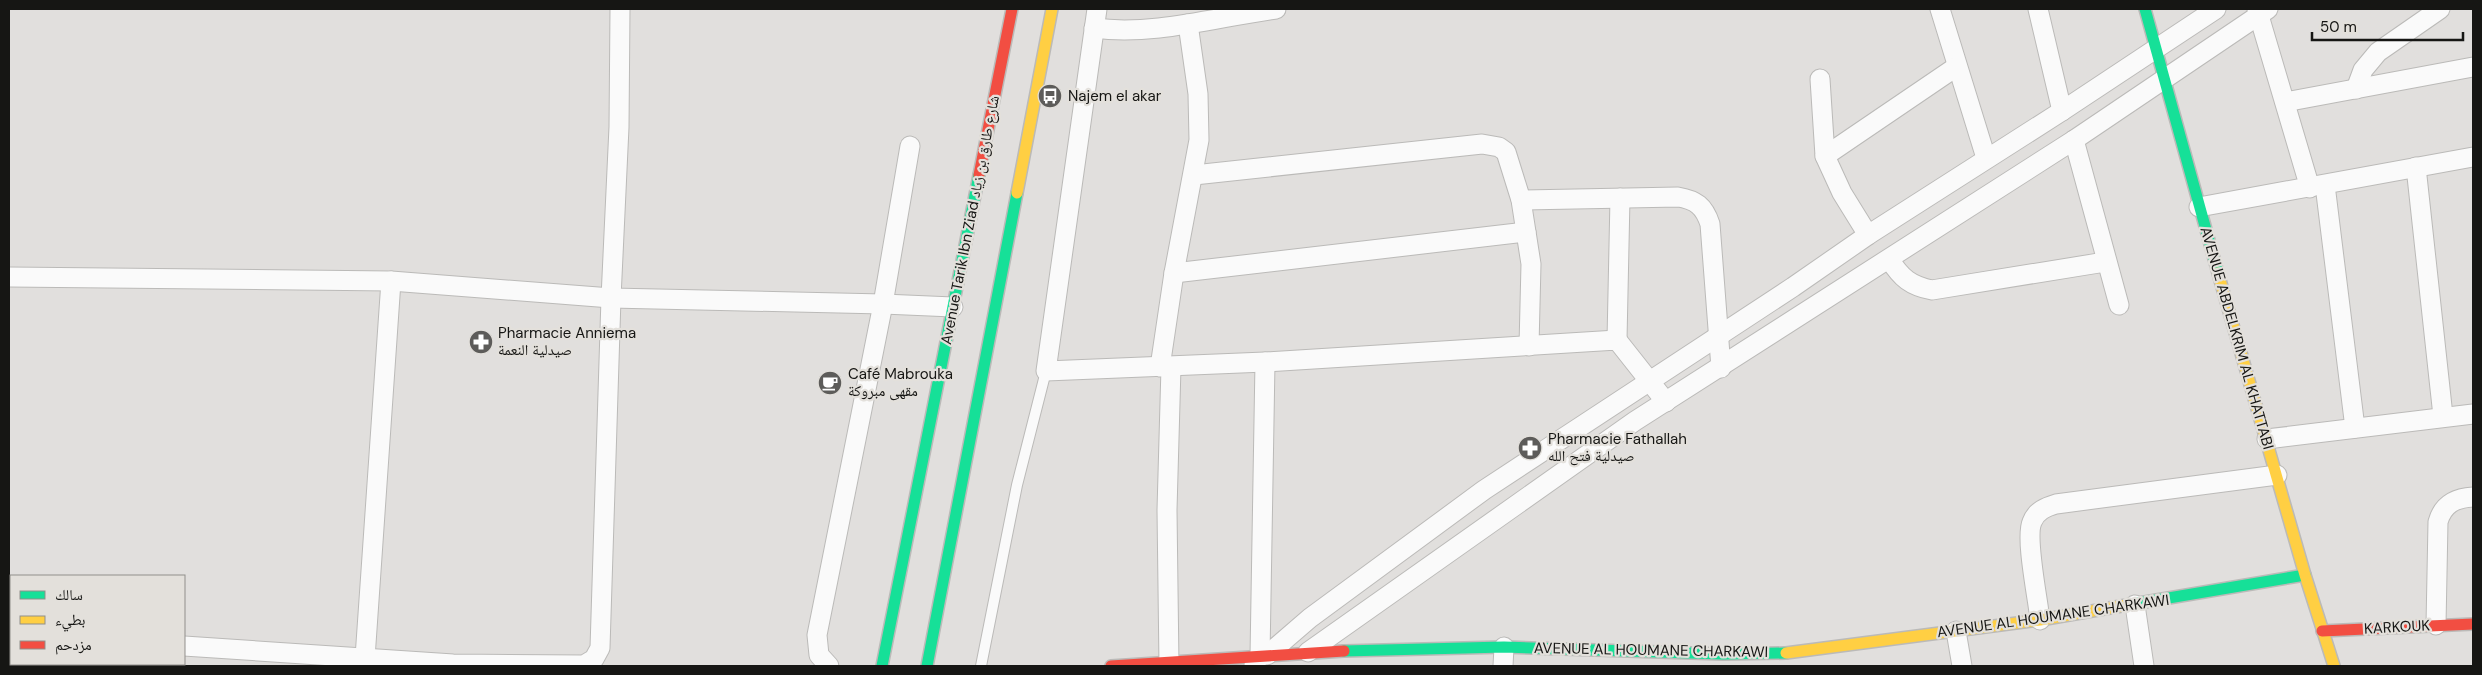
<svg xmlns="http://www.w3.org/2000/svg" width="2482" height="675" font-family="'DM Sans','Noto Naskh Arabic',sans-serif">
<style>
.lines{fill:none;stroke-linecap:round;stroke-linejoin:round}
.lane-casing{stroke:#bbbab8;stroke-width:12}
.street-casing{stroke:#bbbab8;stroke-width:21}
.fast-casing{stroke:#bbbab8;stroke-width:14}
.slow-casing{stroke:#bbbab8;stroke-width:14}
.jam-casing{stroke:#bbbab8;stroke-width:14}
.lane{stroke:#fafafa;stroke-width:10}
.street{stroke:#fafafa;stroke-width:19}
.fast{stroke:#16e098;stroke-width:11}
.slow{stroke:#ffcf43;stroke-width:11}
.jam{stroke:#f24e42;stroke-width:11}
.labels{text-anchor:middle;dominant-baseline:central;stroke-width:4.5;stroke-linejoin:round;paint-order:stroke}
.poi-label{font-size:15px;fill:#161614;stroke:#e3e0db;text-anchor:start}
.street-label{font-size:15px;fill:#161614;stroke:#e3e0db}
</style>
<rect width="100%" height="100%" fill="#e1dfdd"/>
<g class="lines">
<g class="lane-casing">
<path id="lane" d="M981,666l36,-181 29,-114"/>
</g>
<g class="street-casing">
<g id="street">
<path d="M1097,9l-51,362 219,-9 352,-22 49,62"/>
<path d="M1940,9l46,149"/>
<path d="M2038,9l24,102"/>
<path d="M2257,9l53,179"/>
<path d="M1094,28c60,8 122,-11 182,-19"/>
<path d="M1820,79l5,77 17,37 26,42"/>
<path d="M2356,89l7,-19 15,-18 62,-43"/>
<path d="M2285,102l188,-35"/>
<path d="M2074,140l45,165"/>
<path d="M1825,156l131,-89"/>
<path d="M2416,167l27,249"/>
<path d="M1194,175l288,-31 17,3 7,5 15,48 10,64 -2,82"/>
<path d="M2325,185l30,243"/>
<path d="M1521,200l157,-3c18,3 26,9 32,27l11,144"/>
<path d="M2199,207l274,-50"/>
<path d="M1890,260c11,18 21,26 42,30l173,-28"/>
<path d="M1174,273l352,-41"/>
<path d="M9,277l382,4 220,17 272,6 70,3"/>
<path d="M1617,340l3,-142"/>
<path d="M1160,367l14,-94 25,-133 -1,-46 -10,-70"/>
<path d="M2267,439l206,-25"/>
<path d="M2135,605l9,61"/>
<path d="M2040,620c-2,-21 -15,-82 -8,-98 4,-11 14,-15 24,-18l221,-29"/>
<path d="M2436,625l2,-103c5,-18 17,-24 35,-25"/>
<path d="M1956,631l6,35"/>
<path d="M9,641h2"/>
<path d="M184,646l269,18 131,1 10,-6 6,-11 11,-350 8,-171 1,-118"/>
<path d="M1308,652l327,-231 439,-281 194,-131"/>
<path d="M1267,655l43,-37 174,-128 309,-203 75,-52 194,-124 154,-102"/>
<path d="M365,658l26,-377"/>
<path d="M1254,665l6,-9 5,-294"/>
<path d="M51,666v-2"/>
<path d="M829,666l-10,-11 -2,-20 66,-331 27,-158"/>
<path d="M1169,666l-2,-156 4,-143"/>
<path d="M1503,666l1,-19"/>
</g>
</g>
<g class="fast-casing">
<g id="fast">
<path d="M2145,9l73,264"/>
<path d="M2127,605l178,-30"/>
<path d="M1344,651l160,-4 219,7 63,-1"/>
<path d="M882,666l97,-491"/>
<path d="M927,666l90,-473"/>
</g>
</g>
<g class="slow-casing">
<g id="slow">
<path d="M1017,193l35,-184"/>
<path d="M2218,273l87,302 29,91"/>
<path d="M1786,653l254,-33 87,-15"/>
</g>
</g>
<g class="jam-casing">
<g id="jam">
<path d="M979,175l33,-166"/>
<path d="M2322,631l151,-7"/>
<path d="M1111,666l233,-15"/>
</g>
</g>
<use href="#lane" class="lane"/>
<use href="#street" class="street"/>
<use href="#fast" class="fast"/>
<use href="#slow" class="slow"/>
<use href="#jam" class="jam"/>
</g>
<defs>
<g id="bus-disc" transform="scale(1.25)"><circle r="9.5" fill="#5d5c5a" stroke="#e3e0db"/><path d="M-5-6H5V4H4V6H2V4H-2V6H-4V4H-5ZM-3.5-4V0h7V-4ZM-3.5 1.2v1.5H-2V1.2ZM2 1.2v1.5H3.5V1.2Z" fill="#fff"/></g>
<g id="pharmacy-disc" transform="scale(1.25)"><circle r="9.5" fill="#5d5c5a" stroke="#e3e0db"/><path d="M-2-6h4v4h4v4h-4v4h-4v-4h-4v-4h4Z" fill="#fff"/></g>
<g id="cafe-disc" transform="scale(1.25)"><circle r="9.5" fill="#5d5c5a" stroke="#e3e0db"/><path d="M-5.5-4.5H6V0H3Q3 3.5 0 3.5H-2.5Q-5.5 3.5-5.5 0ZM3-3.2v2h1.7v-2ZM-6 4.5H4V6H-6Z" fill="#fff"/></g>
</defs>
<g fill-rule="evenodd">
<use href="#bus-disc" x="1050" y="96"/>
<use href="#pharmacy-disc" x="481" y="342"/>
<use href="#cafe-disc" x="830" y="383"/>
<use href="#pharmacy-disc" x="1530" y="448"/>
</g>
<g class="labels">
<g class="poi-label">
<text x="1068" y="96">Najem el akar</text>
<text x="498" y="333">Pharmacie Anniema<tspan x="498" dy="17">صيدلية النعمة</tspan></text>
<text x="848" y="374">Café Mabrouka<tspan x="848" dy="17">مقهى مبروكة</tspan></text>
<text x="1548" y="439">Pharmacie Fathallah<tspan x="1548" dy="17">صيدلية فتح الله</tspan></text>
</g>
<g class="street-label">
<text transform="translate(970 220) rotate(-79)">Avenue Tarik Ibn Ziad شارع طارق بن زياد</text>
<text transform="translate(2237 338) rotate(74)">AVENUE ABDELKRIM AL KHATTABI</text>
<text transform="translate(2053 616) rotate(-8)">AVENUE AL HOUMANE CHARKAWI</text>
<text transform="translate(2397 627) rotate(-3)">KARKOUK</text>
<text transform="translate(1651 650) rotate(1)">AVENUE AL HOUMANE CHARKAWI</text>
</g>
</g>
<rect width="2482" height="675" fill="none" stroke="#161614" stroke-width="20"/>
<rect x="10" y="575" width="175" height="90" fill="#e3e0db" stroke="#918f8b"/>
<rect x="20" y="591" width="25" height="8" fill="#16e098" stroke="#918f8b"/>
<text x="55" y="600" font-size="15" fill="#161614">سالك</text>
<rect x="20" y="616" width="25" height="8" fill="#ffcf43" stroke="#918f8b"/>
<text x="55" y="625" font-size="15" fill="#161614">بطيء</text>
<rect x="20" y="641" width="25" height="8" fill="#f24e42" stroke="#918f8b"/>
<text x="55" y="650" font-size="15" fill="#161614">مزدحم</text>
<path d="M2312 32v8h151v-8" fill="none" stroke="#161614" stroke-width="2.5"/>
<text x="2320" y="32" font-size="15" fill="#161614" stroke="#e3e0db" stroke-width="4" paint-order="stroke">50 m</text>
</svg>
